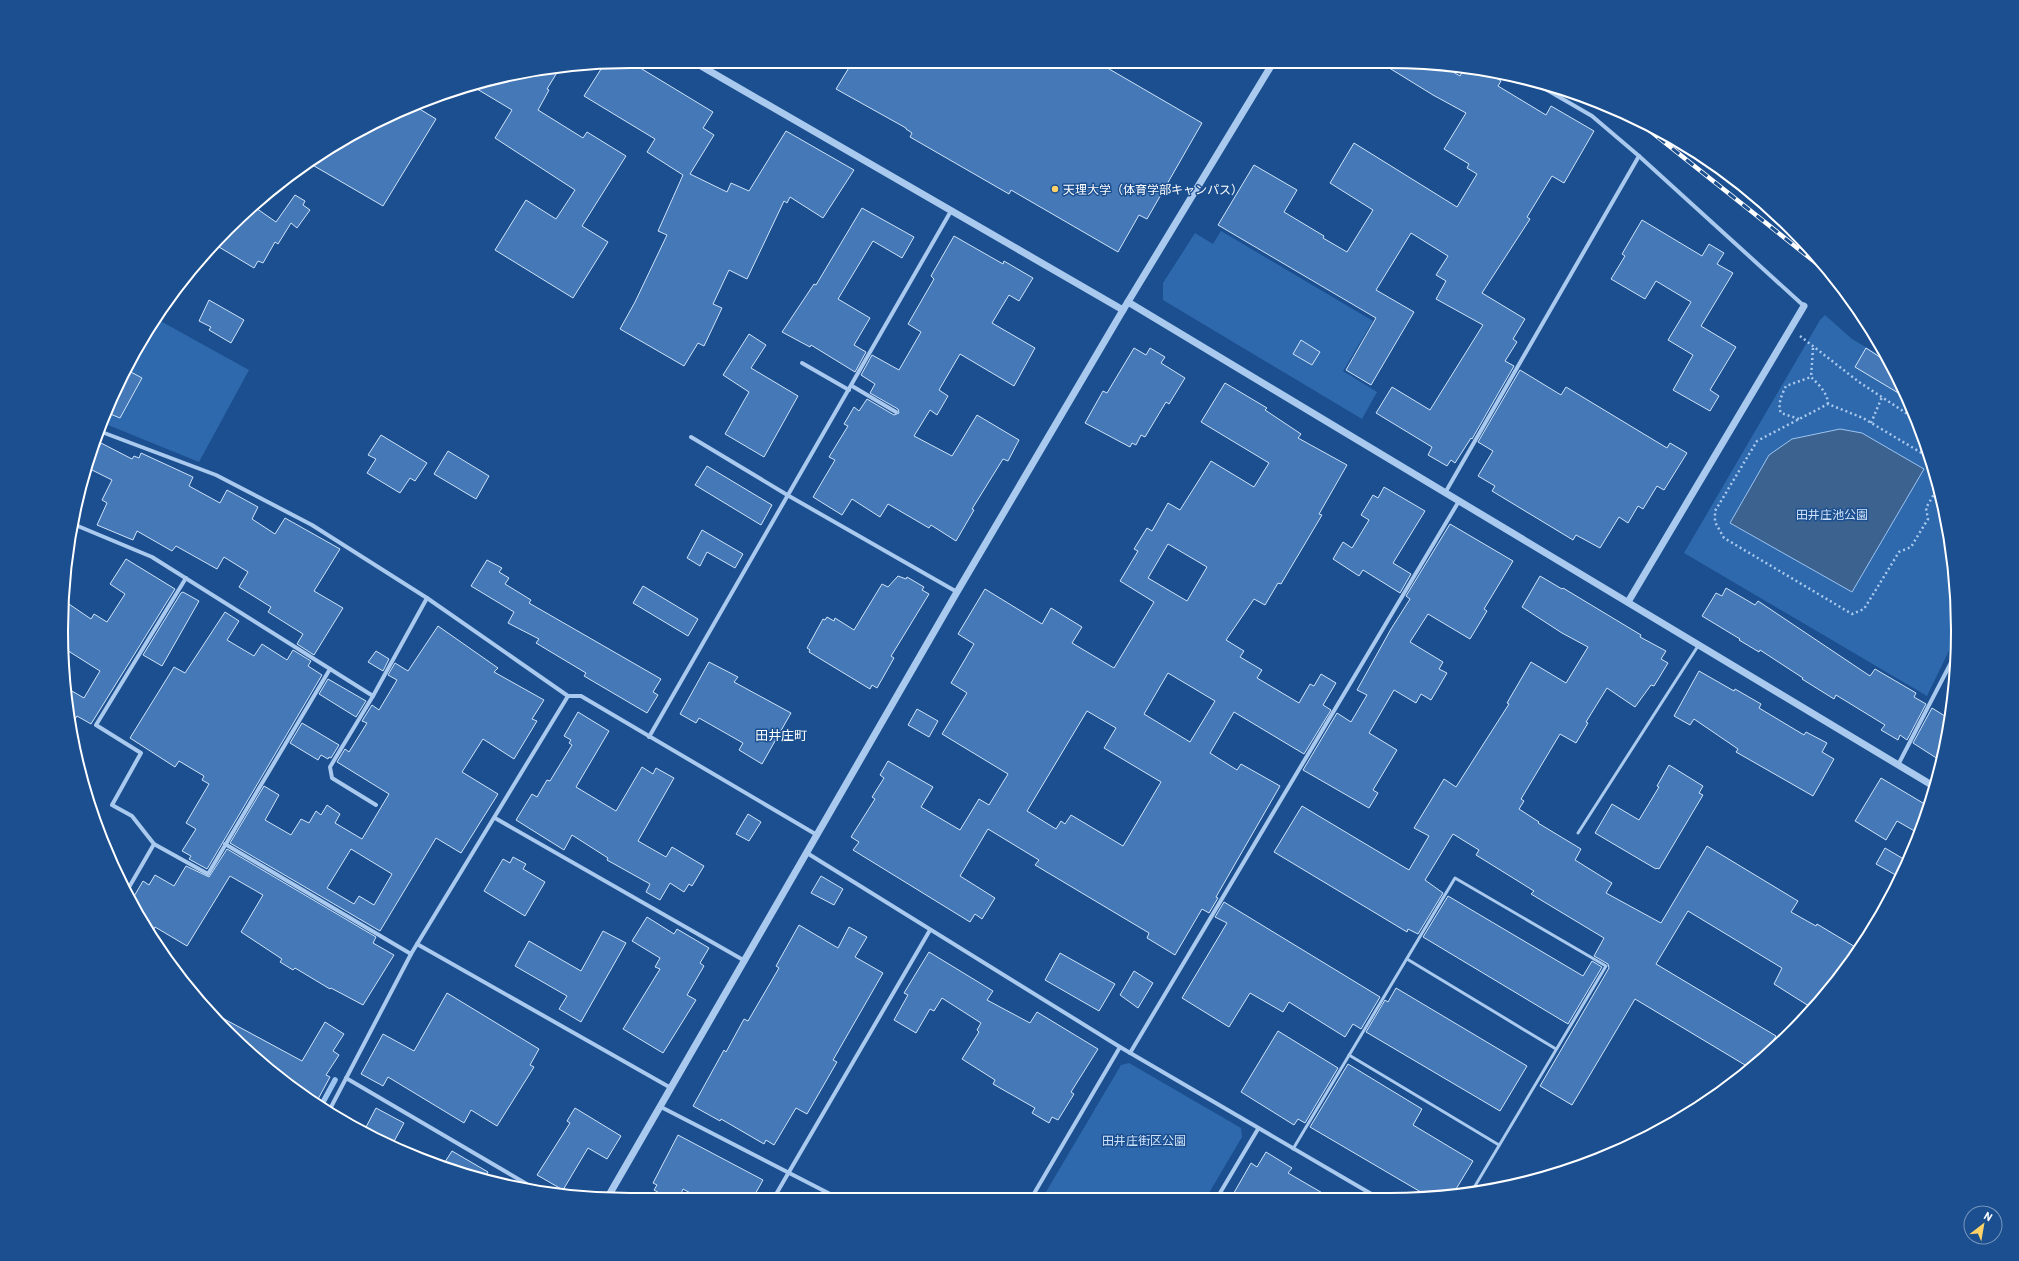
<svg xmlns="http://www.w3.org/2000/svg" width="2019" height="1261" font-family="Barlow,'Noto Sans JP',sans-serif">
<style>
.green{fill:#2e69ad}
.water{fill:#3c6290;stroke:#9cc4f0}
.lines{fill:none;stroke-linecap:round;stroke-linejoin:round}
.stream{stroke:#9cc4f0;stroke-width:5.5}
.building{fill:#4478b7;stroke:#cfe3fa;fill-rule:evenodd}
.path{stroke:#a9c9ee;stroke-width:2.5;stroke-dasharray:2 3;stroke-linecap:butt}
.service{stroke:#a9c9ee;stroke-width:3}
.minor{stroke:#a9c9ee;stroke-width:4}
.tertiary{stroke:#a9c9ee;stroke-width:7}
.rail-casing{stroke:#fff;stroke-width:4.5}
.rail{stroke:#1b4f8f;stroke-width:3;stroke-dasharray:9;stroke-linecap:butt}
.poi-dot{fill:#ffd166;stroke:#1b4f8f;stroke-width:1.5}
.labels{text-anchor:middle;dominant-baseline:central;stroke-width:3;stroke-linejoin:round;paint-order:stroke}
.poi-label{font-size:12px;fill:#fff;stroke:#1b4f8f;text-anchor:start}
.park-label{font-size:12px;fill:#cfe3fa;stroke:#1b4f8f}
.neighbourhood-label{font-size:13px;fill:#fff;stroke:#1b4f8f}
.rim{fill:none;stroke:#fff;stroke-width:2}
</style>
<rect width="100%" height="100%" fill="#1b4f8f"/>
<g class="green">
<path d="M1221,231l152,90 -30,50 34,21 -15,27 -199,-119v-17l32,-50 18,11z"/>
<path d="M1825,315l27,24 36,21 40,87 25,109 3,80 -29,60 -243,-143 136,-233z"/>
<path d="M155,318l94,52 -50,92 -96,-39z"/>
<path d="M1129,1063l112,65 1,9 -36,61 -163,-1 78,-132z"/>
</g>
<path class="water" d="M1840,429l22,4 62,36 -72,123 -122,-69 39,-68 23,-16z"/>
<g class="lines">
<path class="stream" d="M322,1104l13,-24"/>
</g>
<g class="building">
<path d="M556,66h5l-14,23 2,1 -11,20 45,28 4,-6 39,24 -44,70 26,16 -35,56 -78,-48 31,-50 30,19 19,-29 -80,-52 17,-28 -40,-24z"/>
<path d="M603,66h34l76,46 -10,16 11,7 -24,39 37,18 4,-9 18,8 37,-60 68,39 -31,48 -33,-21 -3,6 -3,-2 -37,78 -18,-9 -16,34 9,4 -18,38 -6,-3 -14,23 -64,-37 15,-27 32,-67 -9,-4 25,-56 -36,-23 8,-13 -71,-43z"/>
<path d="M850,66h254l98,57 -55,96 -8,-4 -21,37 -107,-62 -2,4 -99,-57 2,-4 -6,-4v-1l-70,-39z"/>
<path d="M1386,66h57l17,10 5,-9 21,5 15,9 -3,5 48,29 5,-9 43,25 -30,52 -12,-7 -25,41 3,2 -48,74 43,26 -12,20 4,3 -12,19 9,5 -42,73 -1,-1 -16,25 -4,-3 -4,6 -19,-11 4,-8 -56,-34 16,-26 38,23 53,-85 -47,-26 10,-18 -10,-6 12,-19 -37,-23 -35,57 38,22 -43,73 -25,-15 30,-52 -158,-93 36,-60 43,25 -13,22 40,24 -1,2 24,14 26,-42 -43,-27 24,-40 103,64 20,-33 -10,-6 2,-4 -25,-15 22,-36 -33,-18z"/>
<path d="M413,105l23,14 -53,87 -74,-43 69,-43z"/>
<path d="M295,195l10,6 -2,4 7,5 -13,18 -6,-5 -13,21 -3,-2 -12,21 -5,-2 -4,7 -40,-24 14,-16 25,-22 23,16z"/>
<path d="M862,208l52,29 -12,21 -29,-17 -35,58 32,19 -16,27 12,7 -11,20 -44,-27 -1,2 -28,-15 32,-48 2,1z"/>
<path d="M1642,220l60,36 7,-12 15,9 -7,11 16,9 -32,53 35,21 -26,43 9,6 -9,15 -37,-21 20,-35 -25,-15 23,-38 -35,-21 -11,18 -34,-20 14,-23 -3,-2z"/>
<path d="M954,236l49,28 1,-3 29,17 -14,23 -10,-6 -17,28 43,25 -21,38 -54,-32 -21,36 9,6 -11,19 -7,-5 -16,26 38,20 25,-41 42,25 -11,21 -5,-2 -31,50 2,1 -18,31 -25,-16 -2,3 -41,-24 -8,13 -28,-18 -10,16 -29,-18 22,-37 -6,-3 19,-31 -4,-2 10,-17 5,4 8,-12 27,16 5,-2 -1,-4 -28,-16 5,-9 -14,-9 11,-20 27,15 22,-38 -13,-8 26,-45 -3,-3z"/>
<path d="M209,300l35,20 -13,23 -22,-13 2,-3 -12,-6z"/>
<path d="M749,334l17,11 -15,23 47,28 -34,61 -39,-23 24,-42 -26,-17z"/>
<path d="M1301,340l19,12 -8,13 -19,-11z"/>
<path d="M1134,348l12,7 4,-7 15,9 -4,6 24,15 -16,26 -3,-2 -21,35 -4,-2 -5,10 -4,-2 -2,4 -45,-24 18,-32 4,2z"/>
<path d="M1866,348l23,15 16,34 -50,-30z"/>
<path d="M1520,370l41,25 5,-8 101,61 3,-5 17,10 -23,37 -7,-4 -14,23 -5,-3 -10,17 -9,-6 -19,31 -24,-13 -3,5 -81,-49 3,-5 -17,-10 15,-25 -15,-9z"/>
<path d="M129,371l13,7 -22,40 -12,-5z"/>
<path d="M1225,383l42,25 -2,2 36,24 -3,4 49,27 -28,49 3,1 -41,69 -3,-1 -13,22 -11,-6 -28,41 18,11 -4,6 22,13 -5,8 42,25 11,-19 4,2 7,-12 15,9 -13,22 8,5 -27,44 -70,-42 -24,41 27,17 4,-6 39,22 -64,111 2,1 -9,15 -7,-4 -27,46 -28,-17 2,-5 -114,-68 4,-5 -51,-31 -28,47 35,22 -13,21 -7,-5 -5,8 -117,-72 6,-8 -8,-5 24,-38 -3,-2 12,-19 -4,-3 8,-14 45,26 -12,20 39,23 19,-31 10,6 19,-31 -66,-40 25,-41 -16,-10 23,-39 -16,-10 27,-45 57,35 9,-16 31,19 -10,16 42,25 40,-66 -34,-21 18,-30 -4,-2 13,-21 5,3 16,-28 12,7 31,-49 43,26 15,-24 -68,-41zM1168,544l39,23 -20,34 -39,-23zM1168,673l47,28 -25,41 -46,-28zM1087,711l29,17 -12,20 57,34 -38,64 -52,-31 -6,9 -4,-3 -5,8 -29,-18z"/>
<path d="M381,435l46,28 -12,18 -5,-3 -10,15 -33,-20 9,-14 -8,-4z"/>
<path d="M101,443l31,16 2,-3 5,2 2,-5 52,24 -4,9 31,17 7,-13 31,17 -6,12 23,15 10,-16 55,31 -26,42 29,17 -29,47 -17,-11 6,-10 -35,-22 3,-5 -32,-20 9,-15 -24,-15 -7,12 -41,-23 -4,5 -35,-20 -4,9 -36,-15 10,-22 -5,-3 10,-20 -24,-12z"/>
<path d="M448,451l41,25 -13,23 -42,-25z"/>
<path d="M707,466l65,39 -11,20 -66,-40z"/>
<path d="M1384,487l41,24 -32,52 18,11 -11,19 -37,-23 -4,6 -26,-17 10,-17 9,6 17,-28 -8,-5 12,-20 5,3z"/>
<path d="M1450,524l63,37 -29,48 3,2 -17,28 -42,-25 -18,28 33,20 -4,7 8,4 -16,27 -10,-6 -5,9 -22,-13 -25,43 28,17 -24,40 5,3 -9,15 -66,-38 34,-57 14,9 16,-27 -10,-5 34,-61 19,-30 -4,-3z"/>
<path d="M702,530l41,24 -8,14 -28,-16 -7,14 -13,-8z"/>
<path d="M126,559l49,30 -84,135 -14,-8 -6,10 -5,-21 -1,-18 19,11 16,-27 -38,-24 -1,-17 2,-30 28,19 3,-5 13,8 18,-28 -15,-10z"/>
<path d="M487,560l15,8 -3,4 10,6 -4,6 26,16 -2,3 132,76 -8,13 5,3 -11,18 -63,-37 2,-3 -50,-30 3,-4 -31,-16 6,-11 -43,-26z"/>
<path d="M898,576l8,3 1,-2 17,10 -2,3 7,4 -36,59 -2,3 3,2 -17,30 -5,-3 -2,4 -61,-37 1,-2 -3,-2 16,-29 2,1 2,-3 7,4 1,-3 19,12 28,-46 6,3z"/>
<path d="M1540,576l22,13 1,-1 78,47 -1,2 26,14 -5,8 7,4 -14,23 -3,-1 -16,22 -28,-19 -21,34 2,1 -12,20 -16,-9 -39,65 3,2 -5,8 20,13 -1,1 43,26 -6,11 37,23 -6,10 55,30 46,-77 91,55 -7,11 25,14 1,-2 40,24 -19,32 -26,28 -38,-24 8,-16 -94,-57 -32,53 120,72 -16,25 -10,7 -115,-69 -63,106 -32,-19 69,-118 -1,-4 -14,-8 10,-18 -73,-44 3,-3 -58,-36 3,-5 -26,-16 -28,46 18,13 -25,41 -10,-5 -1,3 -133,-80 28,-46 107,64 20,-34 -15,-8 30,-49 12,8 53,-83 -2,-1 24,-41 35,21 22,-36 -26,-14 -40,-26z"/>
<path d="M643,586l55,33 -10,17 -55,-33z"/>
<path d="M1726,588l29,17 3,-4 112,75 5,-7 41,24 -2,4 12,7 -19,36 -7,-5 -2,5 -17,-10 4,-5 -49,-30 -2,4 -32,-20 1,-1 -43,-28 -1,2 -20,-12 1,-1 -38,-23 14,-23 6,3z"/>
<path d="M183,592l16,9 -37,65 -19,-11 38,-62z"/>
<path d="M225,612l14,9 -12,19 27,16 8,-12 25,16 6,-10 18,11 -3,5 14,9 -115,194 -18,-10 2,-3 -9,-5 14,-22 -10,-6 23,-39 -7,-4 2,-4 -25,-15 -4,6 -45,-29 44,-71 11,6z"/>
<path d="M438,626l60,42 -4,4 50,28 -12,19 5,2 -23,38 -31,-20 -21,33 36,22 -37,59 -25,-15 -56,93 -150,-88 34,-57 15,9 -14,25 26,15 10,-16 8,4 7,-12 5,4 6,-10 13,9 -5,9 27,16 27,-45 -52,-32 8,-13 4,3 18,-29 -5,-2 10,-16 7,5 18,-30 -9,-5 7,-12 13,8zM351,849l41,25 -18,31 -15,-9 -5,8 -27,-16z"/>
<path d="M376,651l13,8 -6,12 -15,-9z"/>
<path d="M709,662l29,15 -4,5 57,31 -29,51 -23,-14 4,-7 -44,-25 -3,5 -16,-9z"/>
<path d="M1699,671l35,20 1,-2 26,15 -2,4 45,27 2,-3 21,11 -5,9 12,7 -21,37 -77,-44 2,-3 -44,-30 -4,6 -16,-9z"/>
<path d="M328,679l38,22 -10,16 -37,-23z"/>
<path d="M1932,708l16,10 -7,43 -28,-18z"/>
<path d="M917,709l21,12 -9,16 -21,-12z"/>
<path d="M578,712l31,19 -33,56 40,24 26,-44 11,7 3,-6 18,10 -36,63 28,16 6,-10 32,19 -12,20 -3,-2 -5,8 -14,-9 -10,17 -14,-8 4,-8 -43,-24 1,-2 -36,-23 -8,15 -48,-30 16,-26 5,3 10,-17 3,1 22,-36 -3,-2 2,-3 -7,-4z"/>
<path d="M302,723l37,22 -8,13 -2,-1 -1,2 -7,-4 -3,5 -28,-17z"/>
<path d="M1669,765l34,21 -4,7 4,2 -44,74 -2,-1 -1,1 -61,-36 17,-29 27,16 20,-33 -2,-1z"/>
<path d="M1881,778l47,28 -10,27 -21,-12 -11,19 -31,-19z"/>
<path d="M748,814l13,8 -12,19 -13,-7z"/>
<path d="M1885,848l22,13 -6,17 -25,-14z"/>
<path d="M227,849l149,88 -3,6 21,12 -31,50 -32,-17 -1,1 -35,-21 -2,2 -13,-8 2,-3 -41,-27 22,-37 -33,-19 -43,70 -32,-19 -4,7 -18,-36 10,-17 6,4 6,-10 19,11 12,-20 23,11z"/>
<path d="M513,857l13,7 -3,5 22,13 -20,34 -41,-25 19,-32 7,4z"/>
<path d="M821,876l22,13 -9,16 -23,-12z"/>
<path d="M1448,896l135,80 9,-15 10,6 -34,57 -145,-87z"/>
<path d="M1224,902l156,95 -19,32 -8,-5 -8,13 -56,-35 -6,10 -33,-19 -21,34 -47,-29 45,-75 -12,-6z"/>
<path d="M647,917l27,17 3,-5 32,19 -9,15 4,3 -17,29 9,5 -33,53 -40,-24 37,-60 -5,-2 5,-9 -28,-17z"/>
<path d="M799,925l39,23 11,-21 18,10 -12,20 28,16 -50,87 4,2 -30,52 -11,-6 -22,37 -8,-5 -2,4 -43,-25 -1,2 -27,-15 31,-56 2,2 18,-33 4,2 31,-53 -3,-2z"/>
<path d="M603,931l23,12 -45,79 -22,-13 8,-13 -52,-30 14,-25 52,30z"/>
<path d="M929,952l64,39 -6,9 43,23 7,-11 61,37 -27,43 3,2 -16,26 -6,-3 -3,6 -17,-10 3,-5 -42,-24 2,-4 -33,-21 17,-27 -2,-2 4,-7 -39,-25 -8,13 -4,-2 -14,24 -22,-13 14,-25 -4,-2z"/>
<path d="M1060,953l55,31 -16,27 -54,-31z"/>
<path d="M1134,971l19,12 -15,25 -18,-13z"/>
<path d="M1396,988l131,78 -27,45 -134,-79 19,-32 3,2z"/>
<path d="M447,993l92,56 -9,16 4,2 -37,59 -26,-16 -7,13 -76,-46 -5,9 -22,-12 22,-40 31,17z"/>
<path d="M215,1014l87,47 23,-39 19,12 -11,17 6,4 -13,20 4,2 -13,24 -33,-19 -56,-49 -14,-17z"/>
<path d="M1278,1031l60,37 -33,55 -7,-4 -4,6 -53,-33z"/>
<path d="M1348,1064l74,45 -9,16 60,36 -20,33 -22,4 -121,-71z"/>
<path d="M376,1108l28,15 -12,22 -27,-16z"/>
<path d="M575,1108l46,28 -14,23 -19,-11 -25,42 -26,-15 33,-52 -3,-2z"/>
<path d="M678,1135l85,45 -9,16h-58l-13,-7 -3,7h-15l-11,-6 3,-5 -4,-2z"/>
<path d="M452,1151l36,21 -2,4 -43,-11z"/>
<path d="M1266,1152l26,16 -4,5 43,25h-100l20,-35 6,4z"/>
</g>
<g class="lines">
<g class="path">
<path d="M1800,336l59,46 56,37"/>
<path d="M1813,348l-2,29c7,7 17,16 17,27"/>
<path d="M1799,419l-18,-6c-4,-8 1,-19 5,-27l25,-9"/>
<path d="M1871,423l11,-26"/>
<path d="M1921,452l6,-7"/>
<path d="M1930,458l-67,-40 -35,-14 -71,37 -42,70v11l9,16 128,76 12,-5 35,-57 12,-5 17,-28 -2,-11 11,-19"/>
</g>
<g class="service">
<path d="M1578,833l120,-187"/>
<path d="M1407,959l149,90"/>
<path d="M1349,1055l150,90"/>
<path d="M1293,1149l162,-271 151,88 -134,225"/>
</g>
<g class="minor">
<path d="M1542,87l50,29 47,40 165,150"/>
<path d="M802,363l47,27"/>
<path d="M852,386l44,26"/>
<path d="M99,431l117,44 96,50 115,73 141,98h13l236,139"/>
<path d="M691,437l98,59 168,96"/>
<path d="M1445,493l194,-337"/>
<path d="M73,524l79,33 221,139 54,-98"/>
<path d="M186,578l-90,147 45,28 -29,52 20,11 22,28 54,30 122,-205"/>
<path d="M373,696l-43,71 2,11 44,27"/>
<path d="M649,737l302,-526"/>
<path d="M1898,765l58,-112"/>
<path d="M495,818l250,143"/>
<path d="M225,844l186,110"/>
<path d="M807,853l313,194 260,152"/>
<path d="M128,889l26,-45"/>
<path d="M417,944l254,144"/>
<path d="M1130,1053l329,-552"/>
<path d="M346,1078l191,112"/>
<path d="M661,1107l173,89"/>
<path d="M330,1109l81,-155 157,-258"/>
<path d="M775,1196l155,-266"/>
<path d="M1032,1197l88,-150"/>
<path d="M1217,1198l41,-69"/>
</g>
<g class="tertiary">
<path d="M701,66l422,244"/>
<path d="M1128,302l807,485"/>
<path d="M1628,602l176,-296"/>
<path d="M609,1195l348,-603 166,-282 148,-244"/>
</g>
<g class="rail-casing">
<path id="rail" d="M1644,126l186,148"/>
</g>
<use href="#rail" class="rail"/>
</g>
<circle class="poi-dot" cx="1055" cy="189" r="4"/>
<g class="labels">
<g class="poi-label">
<text x="1063" y="189">天理大学（体育学部キャンパス）</text>
</g>
<g class="park-label">
<text x="1832" y="514">田井庄池公園</text>
<text x="1144" y="1140">田井庄街区公園</text>
</g>
<g class="neighbourhood-label">
<text x="781" y="735">田井庄町</text>
</g>
</g>
<path d="M0 0H2019V1261H0ZM630 68H1389A562 562 0 0 1 1951 630V631A562 562 0 0 1 1389 1193H630A562 562 0 0 1 68 631V630A562 562 0 0 1 630 68Z" fill="#1b4f8f" fill-rule="evenodd"/>
<path class="rim" d="M630 68H1389A562 562 0 0 1 1951 630V631A562 562 0 0 1 1389 1193H630A562 562 0 0 1 68 631V630A562 562 0 0 1 630 68Z"/>
<g transform="translate(1983 1225) rotate(31)"><circle r="19" fill="#1b4f8f" stroke="#7695bc"/>
<path d="M0-3L7 15L0 10L-7 15Z" fill="#ffd166"/>
<text y="-6" font-size="11" font-weight="bold" text-anchor="middle" fill="#ffffff">N</text>
</g>
</svg>
